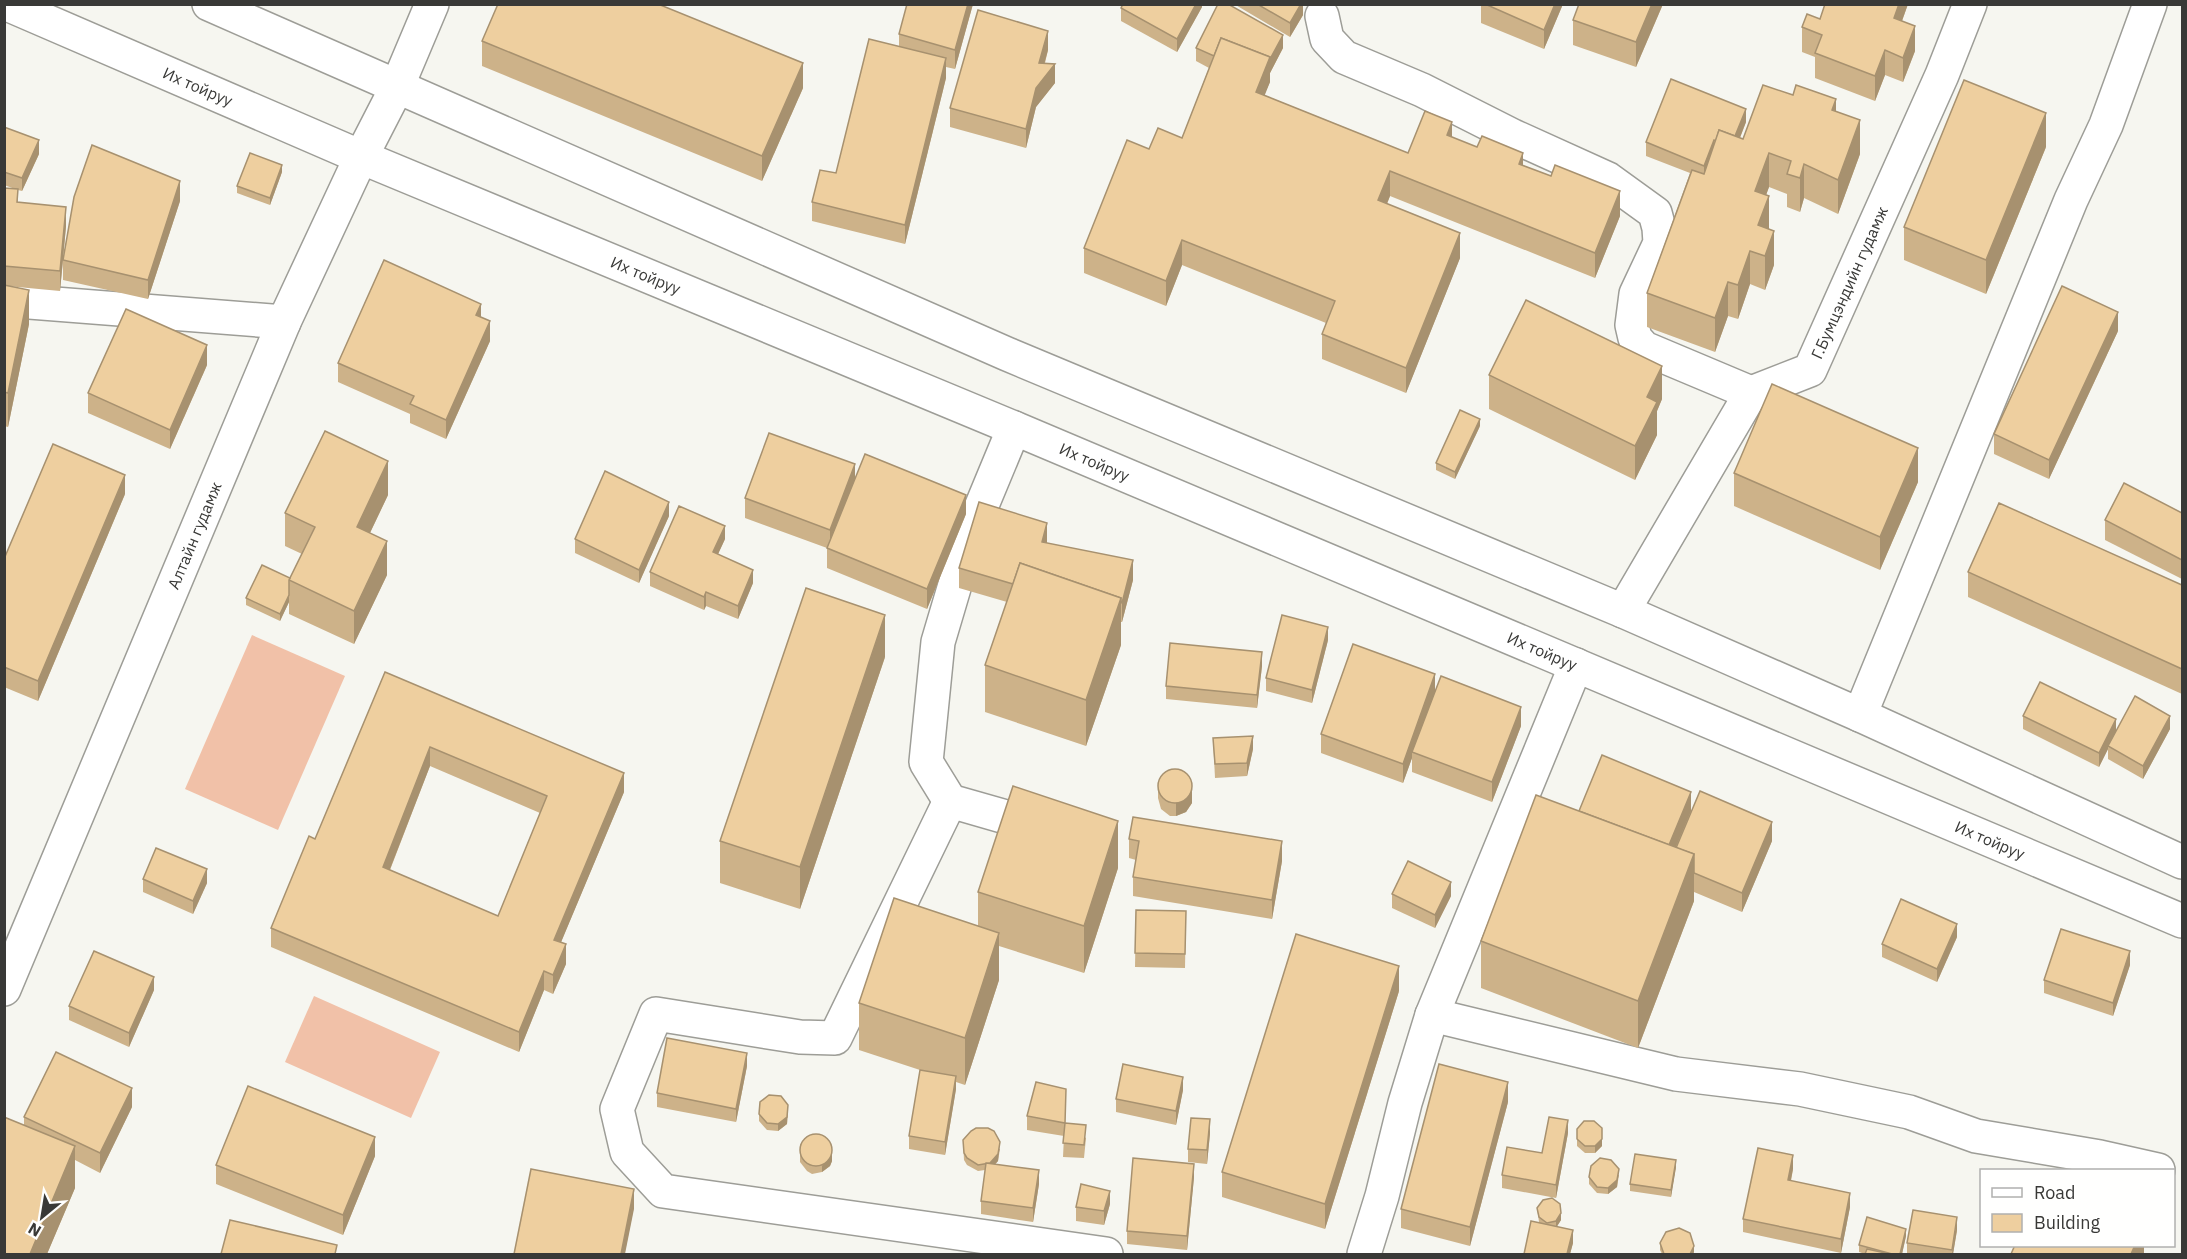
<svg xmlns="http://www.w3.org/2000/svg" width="2187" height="1259" font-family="'IBM Plex Sans',sans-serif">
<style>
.pitch{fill:#f1c1a8}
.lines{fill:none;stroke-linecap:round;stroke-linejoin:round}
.minor-casing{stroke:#9d9d97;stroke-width:36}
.major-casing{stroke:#9d9d97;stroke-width:36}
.minor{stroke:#fff;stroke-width:33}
.major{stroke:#fff;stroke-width:33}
.wall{fill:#cdb289;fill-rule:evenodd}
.shaded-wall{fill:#a7916f}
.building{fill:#eecf9f;stroke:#a7916f;stroke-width:1.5;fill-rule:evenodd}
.labels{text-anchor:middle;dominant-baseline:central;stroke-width:6;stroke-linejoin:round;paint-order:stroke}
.street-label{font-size:16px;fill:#393937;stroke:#fffffe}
</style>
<rect width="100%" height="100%" fill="#f6f6f0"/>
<g class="pitch">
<path d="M252,635l93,41 -67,154 -93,-41z"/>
<path d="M314,996l126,56 -29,66 -126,-56z"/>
</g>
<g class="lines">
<g class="minor-casing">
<g id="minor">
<path d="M1322,16l5,23 17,18 78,33 91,46 95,43 47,34 4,15 1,15 -24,51 -4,31 3,13 9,10 107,45"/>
<path d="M4,300l280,22"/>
<path d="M1014,428l-44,106 -32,108 -12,120 24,39 94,27"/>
<path id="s1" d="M1623,611l128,-218 59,-23 132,-295 28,-71"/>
<path d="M1860,715l211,-515 35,-75 44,-121"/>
<path d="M950,801l-115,237 -35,-1 -144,-23 -39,95 10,43 36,39 443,63"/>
<path d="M1432,1015l244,59 124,15 109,23 67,24 124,21 58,13"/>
<path d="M1364,1254l18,-58 23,-93 27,-88 144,-350"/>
</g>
</g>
<g class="major-casing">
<g id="major">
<path id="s2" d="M7,4l354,153 653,271 1168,493"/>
<path d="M209,4l798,350 616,257 237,104 322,147"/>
<path id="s3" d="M4,989l280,-667 77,-165 36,-70 35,-83"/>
</g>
</g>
<use href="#minor" class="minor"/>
<use href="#major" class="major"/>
</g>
<g class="wall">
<path d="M973,4l-18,65 -9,-2v11l-41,166 -93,-23v-19l24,-29 63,-126v-13z"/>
<path d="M1202,4v3l-25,45 -56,-31v-13z"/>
<path d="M1234,4h69v11l-13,22z"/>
<path d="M1481,4h82l-19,45 -63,-26z"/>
<path d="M1663,4l-27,63 -63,-22v-25z"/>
<path d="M1825,4h83l-6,17 13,30 -12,31 -18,-7 -10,26 -60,-23v-21l-13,-5v-25l18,-8z"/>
<path d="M482,41l321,47 -41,93 -280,-115z"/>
<path d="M1196,48h87l-13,25v9l-6,13 144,58 44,-15 71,27 97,51 -25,62 -205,-82 -3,8 73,54 -54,135 -84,-34v-25l4,-11 -144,-58 -16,41 -82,-33v-25l65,-99 33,-11 27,-70 -13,-7z"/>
<path d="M1048,50l-3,13 10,20 -19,24 -10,41 -76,-21v-19z"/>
<path d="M1836,112l24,42 -22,60 -34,-16 -4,14 -13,-5v-13l-18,-7 -3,8 3,34 5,36 -9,25 -15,-6 -12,35 -10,-3 -13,36 -68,-25v-34l43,-120 -44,-17v-14l100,-20 -6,16 3,1z"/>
<path d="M4,127l35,27 -17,37 -4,-1v12l48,24 -3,34 117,-59 -32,98 -85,-19v-19l-3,30 -53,-5 22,38 -21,103 -4,-1v-238l11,1 -11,-4z"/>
<path d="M2046,147l-60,147 -82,-34v-33z"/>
<path d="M282,172l-12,33 -33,-12v-7z"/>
<path d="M481,318l9,23 -44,98 -36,-16v-9l-72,-32v-19z"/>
<path d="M2118,331l-69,148 -55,-25v-20z"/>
<path d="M207,365l-37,84 -82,-36v-20z"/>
<path d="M1489,375l173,24 -5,12v24l-22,45 -146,-71z"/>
<path d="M1480,426l-25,53 -19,-9v-7z"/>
<path d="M1734,473l184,9 -38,88 -146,-64z"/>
<path d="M855,480l111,34 -39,95 -100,-41v-20l-82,-30v-20z"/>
<path d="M125,494l-87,207 -34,-14v-128z"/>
<path d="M388,495l-18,38 17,42 -33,69 -65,-30v-12l-9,19 -34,-16v-7l44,-20 12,-24 -17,-8v-33z"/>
<path d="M2182,513v66l-77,-39v-20z"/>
<path d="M669,516l-30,67 -64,-30v-14z"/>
<path d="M725,539l-7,15 35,29 -15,36 -32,-13 -2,4 -54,-24v-14z"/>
<path d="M1047,543l86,37 -11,42h-1v23l-35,101 -101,-34v-47l22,-63 -48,-14v-20z"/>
<path d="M1968,572l214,13v109l-214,-97z"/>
<path d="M1328,640l-16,63 -46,-12v-13z"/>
<path d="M885,657l-85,252 -80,-26v-42z"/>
<path d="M1262,666l-5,42 -91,-9v-13z"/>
<path d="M385,672l239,120 -63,150 5,22 -13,30 -9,-4 -25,62 -248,-105v-19l44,-89zM430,766l110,47 -42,103 -108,-46z"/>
<path d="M1435,691l86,35 -29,76 -80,-30v-14l-9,25 -82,-30v-19z"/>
<path d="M2023,716l93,16 54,-3 -27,50 -35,-20v-10l-9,18 -76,-38z"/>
<path d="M1213,738l40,11 -6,27 -32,2z"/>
<path d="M1158,785l34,18 -6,9 -10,4h-6l-9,-7 -3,-11z"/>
<path d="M1579,811h112l81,30 -30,71 -48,-20v9l-56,147 -157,-60v-47z"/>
<path d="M1129,839l153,22 -10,58 -139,-23v-19l3,-17 -7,-2z"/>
<path d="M1118,868l-34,105 -85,-27v34l-34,105 -9,-3v7l-11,66 -36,-6v-13l11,-66 -61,-20v-47l119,-77v-34z"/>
<path d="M143,879l64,4 -14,31 -50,-22z"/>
<path d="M1392,894l59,2 -16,32 -43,-20z"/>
<path d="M1136,910l50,1 -1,57 -50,-1z"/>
<path d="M1957,937l-20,45 -55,-25v-13z"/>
<path d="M2130,965l-17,51 -69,-23v-13z"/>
<path d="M154,990l-25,57 -60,-27v-14z"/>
<path d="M1399,991l-74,238 -103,-32v-25z"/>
<path d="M747,1066l-11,56 -79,-15v-14z"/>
<path d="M1183,1090l-7,35 -60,-13v-13z"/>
<path d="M1066,1102l-1,21 21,15 -2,20 -21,-1 1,-21 -37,-6v-14z"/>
<path d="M1508,1102l-38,144 -69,-18v-19z"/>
<path d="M132,1107l-32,66 -25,-13v28l-28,66h-43l20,-128v-9z"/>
<path d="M788,1112l-1,12 -9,7 -11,-1 -8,-9v-7z"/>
<path d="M1577,1129l25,17 -7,7h-10l-8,-7z"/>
<path d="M1210,1133l-3,31 -19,-2v-13z"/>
<path d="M1568,1133l-12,65 -54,-10v-13l40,-22z"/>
<path d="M963,1140l37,9 -2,12 -3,3 44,20 -6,38 -52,-8v-13l4,-31 -7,1 -11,-6 -3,-5z"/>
<path d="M800,1144l32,17 -2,5 -8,6 -10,2 -5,-3 -7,-9z"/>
<path d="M375,1156l-32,79 -127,-51v-19z"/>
<path d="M1676,1167l-5,30 -41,-6v-7z"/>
<path d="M1793,1169l-2,12 59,26 -9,46 -98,-21v-13z"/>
<path d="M1619,1175l-2,12 -9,7 -11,-1 -8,-9v-7z"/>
<path d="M1194,1177l-7,73 -60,-6v-13z"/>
<path d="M1110,1204l-6,21 -28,-4v-14z"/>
<path d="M1537,1208l24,12 -4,6 16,17 -3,11h-46l15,-32z"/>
<path d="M1957,1230l-4,24h-46v-11z"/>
<path d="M1906,1236l-4,18h-37l-6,-2v-7z"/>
<path d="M1660,1243l34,9 -1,2h-31l-2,-4z"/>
</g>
<g class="shaded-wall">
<path d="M968,4h5l-18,65v-19z"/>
<path d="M1196,4h6v3l-25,45v-13z"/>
<path d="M1301,4h2v11l-13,22v-14z"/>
<path d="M1555,4h8l-19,45v-19z"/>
<path d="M1652,4h11l-27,63v-25z"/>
<path d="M1899,4h9l-14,39v-25z"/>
<path d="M1915,26v25l-12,31v-24z"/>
<path d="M1048,31v19l-9,33v-20z"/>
<path d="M1283,35v13l-13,25v9l-14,35v-25l14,-35z"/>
<path d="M1885,50v25l-10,26v-25z"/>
<path d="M946,58v20l-41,166v-19z"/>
<path d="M803,63v25l-41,93v-25z"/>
<path d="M1055,64v19l-19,24 -10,41v-19l10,-41z"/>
<path d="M1836,99v34l-4,-23z"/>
<path d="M1746,109v13l-15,38v-14z"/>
<path d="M2046,113v34l-60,147v-34z"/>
<path d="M1860,120v34l-22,60v-34z"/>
<path d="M1452,122v25l-5,-12z"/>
<path d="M39,140v14l-17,37v-13z"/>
<path d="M1714,140v13l-10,26v-13z"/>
<path d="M1523,153v25l-4,-14z"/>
<path d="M1769,153v34l-14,38v-34z"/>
<path d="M1804,164v34l-4,14v-34z"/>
<path d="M282,165v7l-12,33v-7z"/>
<path d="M1390,171v25l-12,29v-25z"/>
<path d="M180,181v20l-32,98v-19z"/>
<path d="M1620,191v25l-25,62v-25z"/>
<path d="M1769,196v34l-11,-5z"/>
<path d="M66,207v19l-6,65v-20z"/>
<path d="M1774,231v34l-9,25v-34z"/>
<path d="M1460,233v25l-54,135v-25z"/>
<path d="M1182,240v25l-16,41v-25z"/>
<path d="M1750,251v33l-12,35v-34z"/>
<path d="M1728,282v34l-13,36v-34z"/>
<path d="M29,290v34l-21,103v-34z"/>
<path d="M481,304v19l-5,-8z"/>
<path d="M2118,312v19l-69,148v-19z"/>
<path d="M490,321v20l-44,98v-19z"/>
<path d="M207,345v20l-37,84v-19z"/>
<path d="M1662,366v33l-5,12v24l-22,45v-34l12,-49z"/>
<path d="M1480,419v7l-25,53v-7z"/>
<path d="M1918,448v34l-38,88v-33z"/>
<path d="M388,461v34l-31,65v-33z"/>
<path d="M855,464v20l-25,65v-19z"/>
<path d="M125,475v19l-87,207v-20z"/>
<path d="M966,495v19l-39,95v-20z"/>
<path d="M669,502v14l-30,67v-13z"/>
<path d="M1047,523v20l-5,19v-20z"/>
<path d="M725,526v13l-12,26v-13z"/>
<path d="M387,541v34l-33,69v-33z"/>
<path d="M1133,560v20l-11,42v-19z"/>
<path d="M753,570v13l-15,36v-13z"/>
<path d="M706,592v14l-2,4v-13z"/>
<path d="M289,595v7l-9,19v-7z"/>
<path d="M1121,598v47l-35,101v-46z"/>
<path d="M885,615v42l-85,252v-42z"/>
<path d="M1328,627v13l-16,63v-13z"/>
<path d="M1262,652v14l-5,42v-13z"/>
<path d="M1435,674v19l-23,59v6l-9,25v-19z"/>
<path d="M1521,707v19l-29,76v-20z"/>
<path d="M2170,716v13l-27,50v-13z"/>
<path d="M2116,719v14l-8,13v3l-9,18v-14z"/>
<path d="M1253,736v13l-6,27v-13z"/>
<path d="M430,747v19l-47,121v-20z"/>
<path d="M624,773v19l-70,167v-19z"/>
<path d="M1192,789v14l-6,9 -10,4v-13z"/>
<path d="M1691,792v19l-29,69v-19z"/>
<path d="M1118,821v47l-34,105v-47z"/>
<path d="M1772,822v19l-30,71v-19z"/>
<path d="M1282,841v20l-10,58v-19z"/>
<path d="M1694,854v47l-56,147v-47z"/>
<path d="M207,869v14l-14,31v-13z"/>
<path d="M1451,882v14l-16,32v-13z"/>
<path d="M1957,924v13l-20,45v-13z"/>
<path d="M999,933v47l-34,105v-47z"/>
<path d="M566,944v20l-13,30v-19z"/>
<path d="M2130,951v14l-17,51v-13z"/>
<path d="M1399,966v25l-74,238v-25z"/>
<path d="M544,971v19l-25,62v-20z"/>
<path d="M154,977v13l-25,57v-14z"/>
<path d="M747,1053v13l-11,56v-13z"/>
<path d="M956,1076v13l-11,66v-13z"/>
<path d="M1183,1077v13l-7,35v-14z"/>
<path d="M1508,1082v20l-38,144v-19z"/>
<path d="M132,1088v19l-32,66v-20z"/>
<path d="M788,1105l-1,19 -9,7v-7z"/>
<path d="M1210,1119v14l-3,31v-14z"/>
<path d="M1568,1120v13l-12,65v-13z"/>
<path d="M375,1137v19l-32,79v-20z"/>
<path d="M1602,1139v7l-7,7v-7z"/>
<path d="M1000,1142l-2,19 -8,9v-7z"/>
<path d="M75,1146v42l-28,66h-17z"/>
<path d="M832,1154v7l-2,5 -8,6v-6z"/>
<path d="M1793,1155v14l-5,25v-14z"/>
<path d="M1676,1160v7l-5,30v-7z"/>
<path d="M1194,1164v13l-7,73v-14z"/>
<path d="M1619,1169l-2,18 -9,7v-6z"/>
<path d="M1039,1170v14l-6,38v-14z"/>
<path d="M634,1189v20l-9,45h-4z"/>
<path d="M1110,1191v13l-6,21v-14z"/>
<path d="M1850,1193v14l-9,46v-14z"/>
<path d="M1561,1213v7l-5,8v-7z"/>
<path d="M1957,1217v13l-4,24h-1z"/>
<path d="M1906,1229v7l-4,18h-2z"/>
<path d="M1573,1230v13l-3,11h-3z"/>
<path d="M2135,1245h9v9h-13z"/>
<path d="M1694,1246v6l-1,2h-3z"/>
</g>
<g class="building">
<path d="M498,4h160l145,59 -41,93 -280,-115z"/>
<path d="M907,4h61l-13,46 -56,-16z"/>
<path d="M1123,4h73l-19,35 -56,-31z"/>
<path d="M1218,4h10l55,31 -13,24v-2l-49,-19 -7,18 -18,-8z"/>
<path d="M1257,4h44l-11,19z"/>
<path d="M1485,4h70l-11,26z"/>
<path d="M1579,4h73l-16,38 -63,-22z"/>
<path d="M1825,4h74l-5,14 21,8 -12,32 -18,-8 -10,26 -60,-23 7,-18 -20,-8 5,-13 13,5z"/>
<path d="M978,10l70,21 -9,32 16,1 -19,24 -10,41 -76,-21z"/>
<path d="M1221,38l49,19 -14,35 152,61 17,-42 27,11 -5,13 30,12 5,-11 41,17 -4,11 32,12 4,-11 65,26 -25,62 -205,-82 -12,29 82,33 -54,135 -84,-34 13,-33 -153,-61 -16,41 -82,-33 43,-108 22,9 9,-21 24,10z"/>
<path d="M869,39l77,19 -41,167 -93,-23 8,-32 16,3z"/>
<path d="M1671,79l75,30 -11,27 -16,-6 -3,11 -2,-1 -10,26 -58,-24z"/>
<path d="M1964,80l82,33 -60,147 -82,-33z"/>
<path d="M1763,85l30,10 3,-10 40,14 -4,11 28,10 -22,60 -34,-16 -4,14 -13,-4 4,-13 -22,-8 -14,38 14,5 -11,29 16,6 -9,25 -15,-5 -12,34 -10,-3 -13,36 -68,-25 45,-123 12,4 15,-44 24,9z"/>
<path d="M4,127l35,13 -17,38 -18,-6z"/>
<path d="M92,145l88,36 -32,99 -85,-20 11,-63z"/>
<path d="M250,153l32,12 -12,33 -33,-12z"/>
<path d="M4,188l14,1 -1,13 49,5 -6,64 -56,-5z"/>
<path d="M384,260l97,44 -5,11 14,6 -44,99 -36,-16 4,-8 -76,-33z"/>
<path d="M4,285l25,5 -21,103 -4,-1z"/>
<path d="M2062,286l56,26 -69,148 -55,-26z"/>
<path d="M1526,300l136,66 -15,31 10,5 -22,44 -146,-71z"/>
<path d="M126,309l81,36 -37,85 -82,-37z"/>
<path d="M1772,384l146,64 -38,89 -146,-64z"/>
<path d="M1460,410l20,9 -25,53 -19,-9z"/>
<path d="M325,431l63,30 -31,66 30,14 -33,70 -65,-31 26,-53 -30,-14z"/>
<path d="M769,433l86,31 -25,66 -85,-32z"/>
<path d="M53,444l72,31 -87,206 -34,-14v-108z"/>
<path d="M865,454l101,41 -39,94 -100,-41z"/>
<path d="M605,471l64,31 -30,68 -64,-31z"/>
<path d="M2124,483l58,30v47l-77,-40z"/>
<path d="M979,502l68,21 -5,19 91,18 -11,43 -1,-1v-4l-101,-35 -7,21 -54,-16z"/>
<path d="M1999,503l183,82v84l-214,-97z"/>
<path d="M679,506l46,20 -12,26 40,18 -15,36 -32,-14 -2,5 -54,-25z"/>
<path d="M1020,563l101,35 -35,102 -101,-35z"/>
<path d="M262,565l28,13 -1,2v15l-9,19 -34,-16z"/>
<path d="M806,588l79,27 -85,252 -80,-26z"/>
<path d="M1282,615l46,12 -16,63 -46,-12z"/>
<path d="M1170,643l92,9 -5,43 -91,-9z"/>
<path d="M1353,644l82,30 -32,90 -82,-30z"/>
<path d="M385,672l239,101 -70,167 12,4 -13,31 -9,-4 -25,61 -248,-104 38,-92 6,3zM430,747l117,49 -49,120 -115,-49z"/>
<path d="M1441,676l80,31 -29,75 -80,-30z"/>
<path d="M2040,682l76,37 -17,34 -76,-37z"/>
<path d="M2135,696l35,20 -27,50 -35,-20z"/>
<path d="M1253,736l-6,27 -32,1 -2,-26z"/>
<path d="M1602,755l89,37 -22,53 -90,-34z"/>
<circle cx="1175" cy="786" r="17"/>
<path d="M1013,786l105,35 -34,105 -106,-34z"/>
<path d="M1700,791l72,31 -30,71 -48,-20v-19l-18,-6z"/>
<path d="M1536,795l158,59 -56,147 -157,-60z"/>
<path d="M1133,817l149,24 -10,59 -139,-23 6,-36 -10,-2z"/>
<path d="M156,848l51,21 -14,32 -50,-22z"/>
<path d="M1408,861l43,21 -16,33 -43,-21z"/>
<path d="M894,898l105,35 -34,105 -106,-35z"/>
<path d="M1901,899l56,25 -20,45 -55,-25z"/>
<path d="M1136,910l50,1 -1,43 -50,-1z"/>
<path d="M2061,929l69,22 -17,52 -69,-23z"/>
<path d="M1296,934l103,32 -74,238 -103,-32z"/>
<path d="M94,951l60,26 -25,56 -60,-27z"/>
<path d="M667,1038l80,15 -11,56 -79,-16z"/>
<path d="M56,1052l76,36 -32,65 -76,-36z"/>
<path d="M1123,1064l60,13 -7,34 -60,-12z"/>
<path d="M1439,1064l69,18 -38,145 -69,-18z"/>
<path d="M920,1070l36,6 -11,66 -36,-6z"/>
<path d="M1036,1082l30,7 -1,34 -38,-7z"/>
<path d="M248,1086l127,51 -32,78 -127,-50z"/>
<path d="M769,1095l12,1 7,9 -1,12 -9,7 -11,-1 -8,-9 1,-12z"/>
<path d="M4,1117l71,29 -45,108h-26z"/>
<path d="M1549,1117l19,3 -12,65 -54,-10 5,-28 35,6z"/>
<path d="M1191,1118l19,1 -3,31 -19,-1z"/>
<path d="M1584,1121h10l8,7v11l-7,7h-10l-8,-7v-10z"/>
<path d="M1065,1123l21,2 -2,20 -21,-2z"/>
<path d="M976,1128h12l6,3 6,11 -2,12 -8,9 -12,2 -11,-7 -3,-5 -1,-13 8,-9z"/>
<circle cx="816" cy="1150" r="16"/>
<path d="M1758,1148l35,7 -5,25 62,13 -9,46 -98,-20z"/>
<path d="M1635,1154l41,6 -5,30 -41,-6z"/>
<path d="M1133,1158l61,6 -7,72 -60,-5z"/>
<path d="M1600,1158l11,2 8,9 -2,11 -9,8 -11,-1 -8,-10 2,-11z"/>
<path d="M986,1163l53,7 -6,38 -52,-7z"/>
<path d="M531,1169l103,20 -13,65h-107z"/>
<path d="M1081,1184l29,7 -6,20 -28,-4z"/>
<path d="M1552,1198l8,6 1,9 -5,8 -9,2 -8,-6 -2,-9 6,-8z"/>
<path d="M1913,1210l44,7 -5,33 -45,-7z"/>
<path d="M1867,1217l39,12 -6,25h-8l-33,-9z"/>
<path d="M230,1220l107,25 -2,9h-114z"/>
<path d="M1531,1221l42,9 -6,24h-43z"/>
<path d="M1679,1228l11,5 4,13 -4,8h-26l-4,-11 6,-11z"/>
<path d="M2015,1245h120l-4,9h-120z"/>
<path d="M1867,1249l23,5h-25z"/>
</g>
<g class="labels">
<g class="street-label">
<text stroke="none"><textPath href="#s2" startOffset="208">Их тойруу</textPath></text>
<text stroke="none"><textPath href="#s2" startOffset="694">Их тойруу</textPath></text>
<text stroke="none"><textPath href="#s1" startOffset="412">Г.Бумцэндийн гудамж</textPath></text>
<text stroke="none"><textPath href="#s2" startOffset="1180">Их тойруу</textPath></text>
<text stroke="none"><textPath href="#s3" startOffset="492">Алтайн гудамж</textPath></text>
<text stroke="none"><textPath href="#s2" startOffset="1666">Их тойруу</textPath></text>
<text stroke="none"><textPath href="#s2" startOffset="2152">Их тойруу</textPath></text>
</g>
</g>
<rect width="2187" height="1259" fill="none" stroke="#393937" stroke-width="12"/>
<rect x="1980" y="1169" width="195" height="78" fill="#fffffe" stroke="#b0b0ae" stroke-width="1.5"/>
<rect x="1992" y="1188" width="30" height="9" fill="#ffffff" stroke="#b0b0ae" stroke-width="1.5"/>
<text x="2034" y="1199" font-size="18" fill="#393937">Road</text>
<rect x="1992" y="1214" width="30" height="18" fill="#eecf9f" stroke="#b0b0ae" stroke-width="1.5"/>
<text x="2034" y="1229" font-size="18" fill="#393937">Building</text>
<g transform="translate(42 1217) rotate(210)" stroke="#fffffe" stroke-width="4.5" paint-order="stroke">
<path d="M0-4.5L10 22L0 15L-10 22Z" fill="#393937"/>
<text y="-9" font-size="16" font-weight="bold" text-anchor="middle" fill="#393937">N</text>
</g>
</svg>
